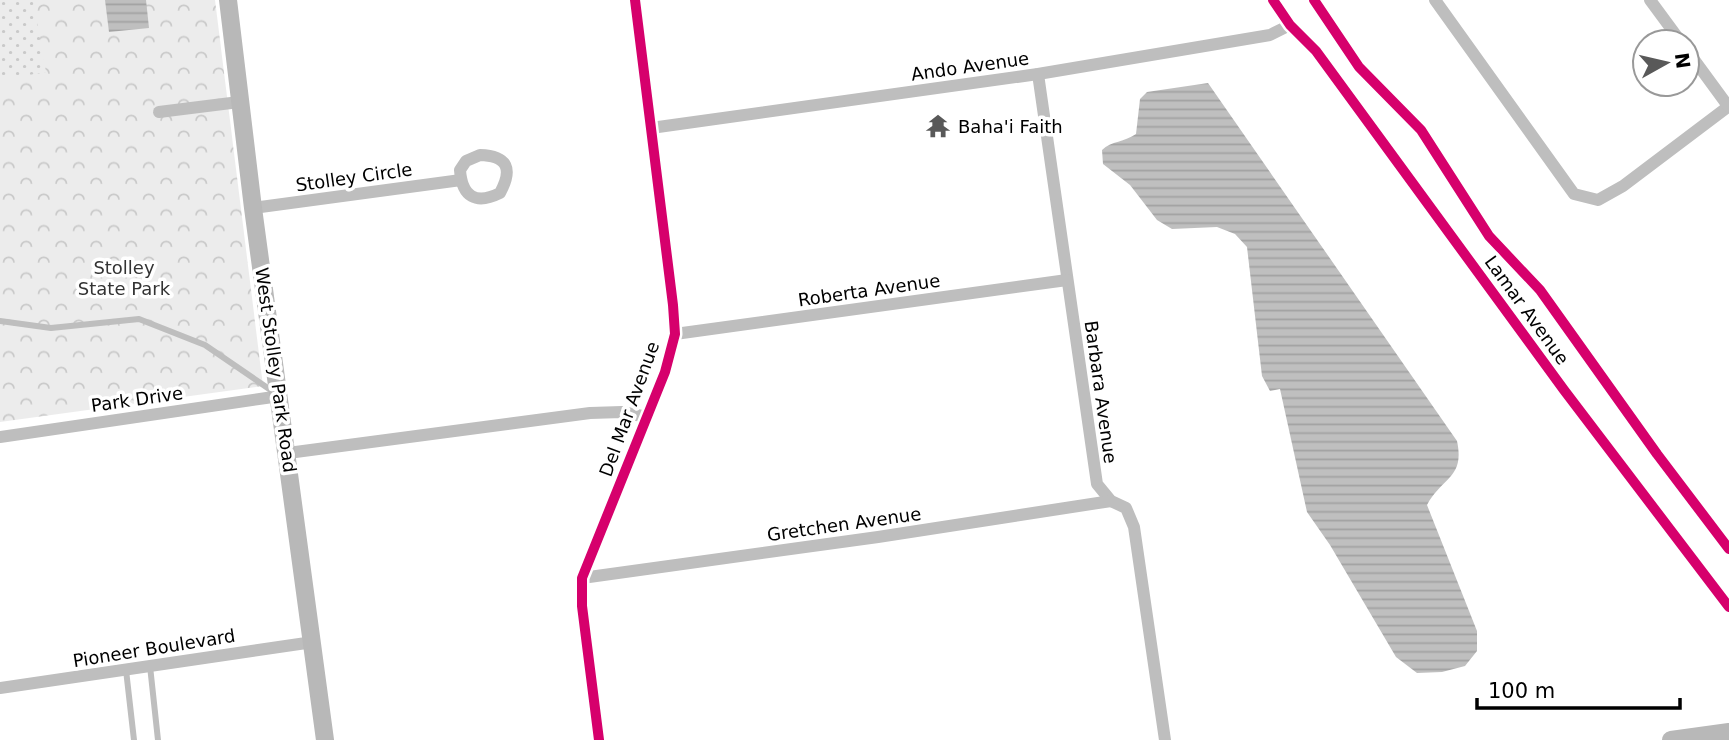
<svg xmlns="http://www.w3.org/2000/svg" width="1729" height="740" font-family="'DejaVu Sans',sans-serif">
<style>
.park{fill:url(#park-crowns)}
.garden{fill:url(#garden-dots)}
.water{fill:url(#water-rules)}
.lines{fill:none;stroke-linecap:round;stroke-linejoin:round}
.lane{stroke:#bebebe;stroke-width:6}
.street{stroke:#bebebe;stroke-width:12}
.secondary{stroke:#b8b8b8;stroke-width:18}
.cycleway-casing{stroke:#fff;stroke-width:15}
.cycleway{stroke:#d6006c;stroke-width:10}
.labels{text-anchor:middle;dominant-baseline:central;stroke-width:7;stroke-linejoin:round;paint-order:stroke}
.street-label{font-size:18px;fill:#000;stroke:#fff}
.poi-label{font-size:18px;fill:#000;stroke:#fff;text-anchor:start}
.park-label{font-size:18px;fill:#333;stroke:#fff}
</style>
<defs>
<pattern id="park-crowns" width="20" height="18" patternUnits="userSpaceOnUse" patternTransform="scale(1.75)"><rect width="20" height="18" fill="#ececec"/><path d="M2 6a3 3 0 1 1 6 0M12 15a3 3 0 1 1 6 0" fill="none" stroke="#c9c9c9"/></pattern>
<pattern id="garden-dots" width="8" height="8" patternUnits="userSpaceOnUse" patternTransform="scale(1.75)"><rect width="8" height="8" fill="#ececec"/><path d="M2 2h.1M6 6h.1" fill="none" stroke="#c9c9c9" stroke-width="1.8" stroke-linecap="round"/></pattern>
<pattern id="water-rules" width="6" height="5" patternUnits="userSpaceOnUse" patternTransform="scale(1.75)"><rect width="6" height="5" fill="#bfbfbf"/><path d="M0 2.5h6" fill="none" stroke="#a2a2a2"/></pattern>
</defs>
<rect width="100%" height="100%" fill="#fff"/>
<path class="park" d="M0,0h215l48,386 -263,36z"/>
<path class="garden" d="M0,0h33l13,72 -46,8z"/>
<g class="water">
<path d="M105,0h41l3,28 -40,4z"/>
<path d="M1208,83l249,358c8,37 -15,36 -30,64l50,126v20l-12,15 -23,6 -25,1 -21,-16 -66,-112 -23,-33 -27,-123 -10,2 -8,-15 -15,-129 -12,-13 -18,-7 -45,2 -15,-9 -27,-35 -27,-21 -1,-14c9,-9 23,-8 34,-16l4,-35 7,-7z"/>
</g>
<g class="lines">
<g class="lane">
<path d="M0,321l51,7 88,-9 66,26 70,48"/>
<path d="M150,666l8,74"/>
<path d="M126,670l8,70"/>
</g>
<g class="street">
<path d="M1273,0l17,25 26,26 248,339 165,217"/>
<path d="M1435,0l139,194 24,6 25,-14 106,-80"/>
<path d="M1650,0l31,42"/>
<path d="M1687,50l41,56"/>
<path d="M1038,74l59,410 14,17 15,7 8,19 31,213"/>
<path d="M159,112l80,-10"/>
<path d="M651,128l387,-54 232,-39 20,-10"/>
<path d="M480,155c28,1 33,14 20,38 -24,12 -38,4 -40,-23l6,-9z"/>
<path d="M253,208l208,-28"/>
<path d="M675,334l392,-54"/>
<path d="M0,437l280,-41"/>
<path d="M288,453l302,-40 32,-1 25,5"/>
<path d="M582,578l296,-41 233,-36"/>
<path d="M0,688l313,-46"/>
<path d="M599,740l-17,-134v-28l83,-206 10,-38 -2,-29 -38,-305"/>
</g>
<g class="secondary">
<path d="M228,0l25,208 72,532"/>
<path d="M1671,740l58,-8"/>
</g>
<g class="cycleway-casing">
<g id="cycleway">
<path d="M1273,0l17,25 26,26 248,339 165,217"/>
<path d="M1314,0l45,67 62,63 68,106 51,54 117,164 72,95"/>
<path d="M599,740l-17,-134v-28l83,-206 10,-38 -2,-29 -38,-305"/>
</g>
</g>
<use href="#cycleway" class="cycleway"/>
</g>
<defs>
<g id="temple-bare" transform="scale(1.89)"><path d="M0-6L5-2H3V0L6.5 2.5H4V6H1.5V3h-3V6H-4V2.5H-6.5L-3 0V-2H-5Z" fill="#595959" stroke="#fff" stroke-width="2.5" paint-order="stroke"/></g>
</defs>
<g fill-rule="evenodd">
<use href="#temple-bare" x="938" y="126"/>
</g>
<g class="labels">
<g class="street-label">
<text transform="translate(970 66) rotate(-8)">Ando Avenue</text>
<text transform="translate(354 177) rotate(-8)">Stolley Circle</text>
<text transform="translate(869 290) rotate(-8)">Roberta Avenue</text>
<text transform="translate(1527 310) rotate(54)">Lamar Avenue</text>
<text transform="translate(276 370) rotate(82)">West Stolley Park Road</text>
<text transform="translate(1101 392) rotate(82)">Barbara Avenue</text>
<text transform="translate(137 399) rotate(-8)">Park Drive</text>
<text transform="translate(629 409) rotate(-70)">Del Mar Avenue</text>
<text transform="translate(844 524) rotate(-8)">Gretchen Avenue</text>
<text transform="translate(154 648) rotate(-9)">Pioneer Boulevard</text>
</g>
<g class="poi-label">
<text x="958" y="126">Baha'i Faith</text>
</g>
<g class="park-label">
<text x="124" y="267">Stolley<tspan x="124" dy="21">State Park</tspan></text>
</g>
</g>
<g transform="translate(1666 63) rotate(82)"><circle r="33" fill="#ffffff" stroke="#999999" stroke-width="2"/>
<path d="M0-5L12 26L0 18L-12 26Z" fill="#595959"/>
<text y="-10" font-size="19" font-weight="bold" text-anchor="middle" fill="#000000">N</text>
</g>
<path d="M1477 698v10h203v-10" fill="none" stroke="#000000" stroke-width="3.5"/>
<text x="1488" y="698" font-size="21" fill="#000000" stroke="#ffffff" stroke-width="5" paint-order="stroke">100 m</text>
</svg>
